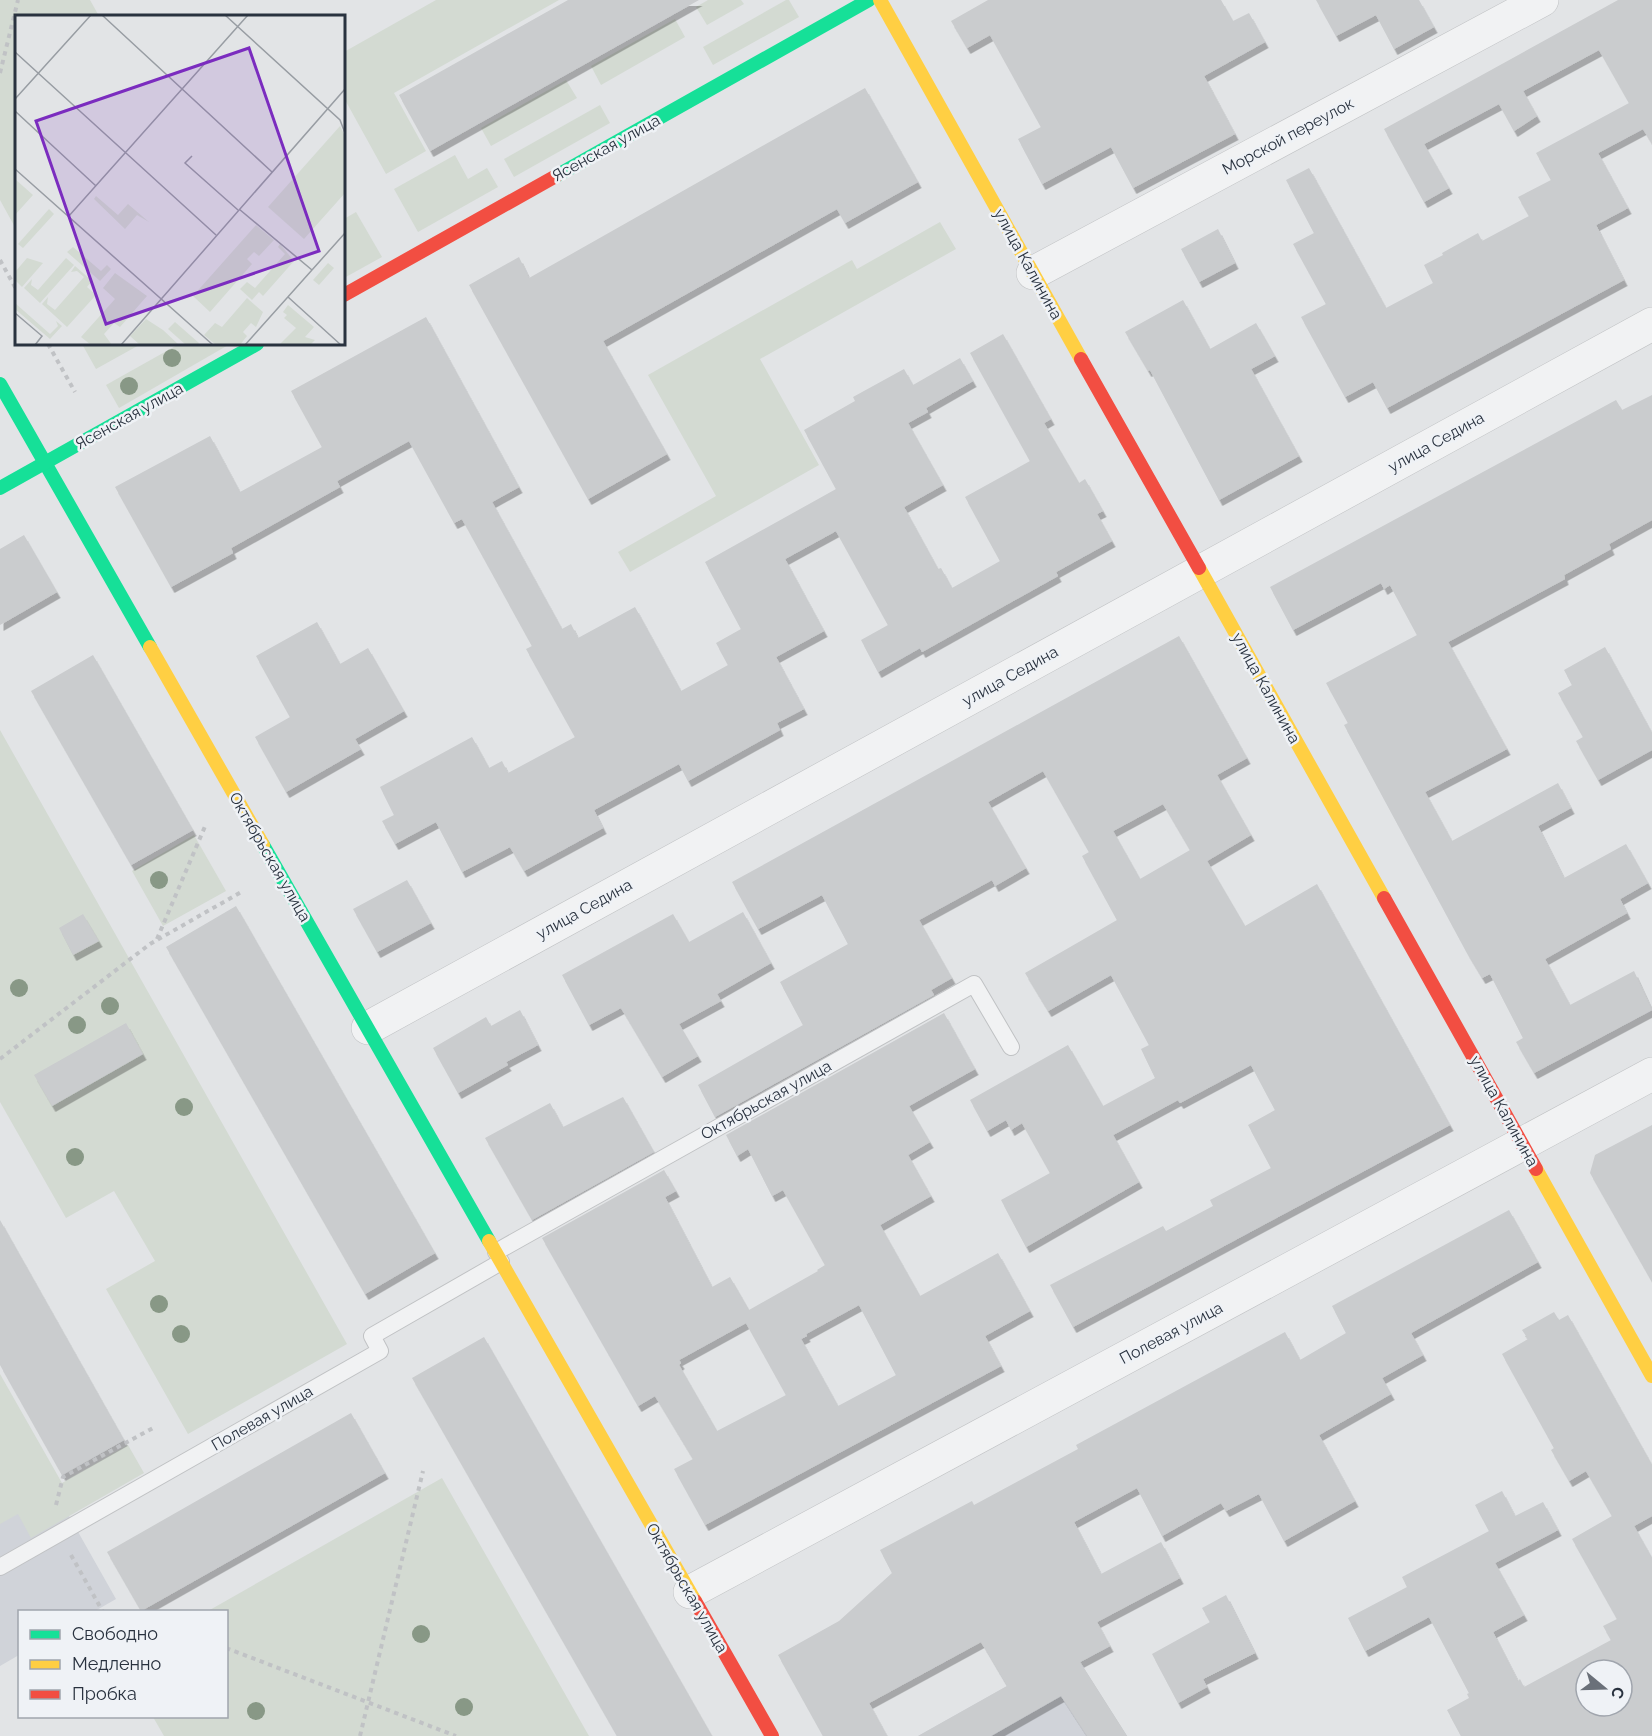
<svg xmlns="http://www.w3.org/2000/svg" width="1652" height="1736" font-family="Raleway,sans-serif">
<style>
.built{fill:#d0d3d9}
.green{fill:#d3dad2}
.building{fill:#caccce;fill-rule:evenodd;filter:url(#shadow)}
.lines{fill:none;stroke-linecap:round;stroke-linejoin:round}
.lane-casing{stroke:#c0c2c4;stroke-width:18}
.street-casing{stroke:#c0c2c4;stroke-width:34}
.path{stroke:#c0c2c5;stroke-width:4;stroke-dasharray:4.5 4.5;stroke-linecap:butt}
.lane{stroke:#f1f2f3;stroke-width:16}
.street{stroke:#f1f2f3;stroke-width:33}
.fast{stroke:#16e098;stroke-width:14}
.slow{stroke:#ffcf43;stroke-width:14}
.jam{stroke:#f24e42;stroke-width:14}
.tree{fill:#889886}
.labels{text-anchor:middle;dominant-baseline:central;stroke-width:5;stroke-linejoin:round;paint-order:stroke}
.street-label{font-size:16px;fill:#29323f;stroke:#eff2f6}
.inset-road{fill:none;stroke:#989da3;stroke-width:1.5}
.view{fill:#7b2cbf;fill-opacity:0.15;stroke:#7b2cbf;stroke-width:3}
.inset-edge{fill:none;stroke:#29323f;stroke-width:3}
</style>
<defs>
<filter id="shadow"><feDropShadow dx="3.5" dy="6" stdDeviation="0" flood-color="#0004"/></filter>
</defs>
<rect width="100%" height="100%" fill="#e2e4e6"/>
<g class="built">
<path d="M0,1394l116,205 -21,12 -75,1 -1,43 -19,11z"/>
<path d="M1008,1640l63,8 56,88h-209l89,-50 -20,-34z"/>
</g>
<g class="green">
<path d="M0,0h90l9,16h-83v213l-16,-29z"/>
<path d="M436,0h123l-165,93 32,58 -40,23 -42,-76v-46z"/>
<path d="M708,0h33l3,4 -37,21 -11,-18z"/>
<path d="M786,0h3l10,17 -86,48 -10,-18z"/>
<path d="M675,19l10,18 -84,48 -10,-19z"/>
<path d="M566,80l11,18 -86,48 -10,-18z"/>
<path d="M600,105l10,18 -96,54 -10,-18z"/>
<path d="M455,155l13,24 19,-11 11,19 -80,45 -24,-43z"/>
<path d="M356,212l26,45 -38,21v-59z"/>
<path d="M940,222l16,27 -196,110 59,106 -189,107 -12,-20 98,-56 -68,-121 204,-115 5,9z"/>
<path d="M82,344h59l-45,25z"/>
<path d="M179,344h51l-111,64 -13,-23z"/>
<path d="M0,730l347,614 -159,90 -82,-145 49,-28 -41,-70 -48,27 -66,-116z"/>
<path d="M194,835l32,56 -63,35 -31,-55z"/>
<path d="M0,1374l62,109 66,-38 16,28 -113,65 -13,-24 -18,10z"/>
<path d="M442,1478l147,258h-425l-11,-19 73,-1v-104l-18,-1z"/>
</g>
<g class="building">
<path d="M568,0h131l-269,151 -31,-56z"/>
<path d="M988,0h233l12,21 16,-8 16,29 -61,34 31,58 -102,54 -22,-41 -69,37 -24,-45 23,-12 -51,-92 -23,13 -16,-27z"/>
<path d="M1316,0h103l15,27 -40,22 -18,-34 -40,21z"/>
<path d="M1618,0h34v144l-9,-15 -45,24 30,55 -32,17 28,55 -237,128 -14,-26 -28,15 -44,-80 25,-13 -33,-60 21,-11 -28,-53 23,-12 77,140 47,-25 -9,-18 19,-10 -1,-2 36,-20 4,8 47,-25 -11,-19 33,-17 -15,-27 93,-50 -30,-53 -76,41 14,25 -23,15 -15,-27 -75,40 25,44 -25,14 -40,-73z"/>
<path d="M865,88l53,94 -73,41 -8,-14 -234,132 64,113 -79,45 -119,-214 50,-28 10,21z"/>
<path d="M1218,229l17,34 -36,19 -18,-33z"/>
<path d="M1183,300l27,49 46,-26 19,33 -24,13 48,87 -80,44 -69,-130 -2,1 -23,-39z"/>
<path d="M426,317l93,170 -27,15 70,127 9,-5 7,14 57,-31 46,84 47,-26 -12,-22 25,-14 -36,-67 131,-73 -32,-59 51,-29 -2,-4 51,-28 9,16 47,-27 13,23 -47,27 2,4 -20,11 35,62 -39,22 34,62 3,-1 11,20 48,-27 -35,-64 65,-36 -60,-108 33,-19 48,85 -7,4 35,60 6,-4 18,32 -6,3 15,27 -56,31 2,4 -136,76 -2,-4 -42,24 -17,-32 27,-15 -52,-94 -51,28 39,72 -48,26 28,52 -27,14 3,7 -92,51 -9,-17 -85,46 9,18 -79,43 -14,-24 -48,25 -26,-50 -41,22 -13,-23 12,-6 -14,-28 92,-50 17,31 13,-7 6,12 67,-36 -49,-88 6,-3 -70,-127 -8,4 -45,-82 -72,40 3,6 -109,61 2,5 -62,34 -56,-100 95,-51 30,56 82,-45 -31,-56z"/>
<path d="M1652,395v125l-43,24 2,5 -47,26 1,4 -117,63 59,107 -82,43 27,49 106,-58 13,25 -33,18 26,52 62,-34 22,39 -28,16 7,14 -82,46 25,46 64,-34 18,39 -118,63 -18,-31 7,-4 -33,-64 -8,4 -15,-25 -123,-228 4,-2 -22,-40 91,-48 -27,-50 -6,4 -3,-6 -88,47 -23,-43 346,-187 6,10z"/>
<path d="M24,535l33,57 -57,33v-76z"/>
<path d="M317,622l23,42 28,-16 36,63 -49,28 6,10 -75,43 -31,-55 35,-20 -34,-61z"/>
<path d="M1179,636l68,122 -30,17 34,60 -44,26 38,65 72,-42 133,241 -377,202 -23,-42 113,-59 3,5 47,-25 -3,-6 61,-32 -23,-43 27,-15 -24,-45 -71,38 -2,-3 -65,35 26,47 -113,65 -25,-47 49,-27 -28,-50 -11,7 -5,-10 -19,11 -17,-31 98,-55 35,61 52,-28 -14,-29 8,-4 -38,-70 -63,36 -23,-38 92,-53 -35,-64 7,-4 -46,-81 -55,31 38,66 -31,18 -3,-6 -73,40 33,58 -21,12 3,5 -219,122 -17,-32 105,-60 -23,-43 68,-38 -26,-49 -64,34 -26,-47zM1163,804l27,46 -50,29 -27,-48z"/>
<path d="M1605,647l47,86v17l-54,30 -22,-39 7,-4 -25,-44 14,-8 -8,-15z"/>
<path d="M93,655l100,175 -62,35 -100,-174z"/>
<path d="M407,880l24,43 -54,29 -24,-43z"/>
<path d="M236,906l199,347 -70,41 -199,-347z"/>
<path d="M743,912l28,51 -54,31 4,7 -42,23 19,32 -36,21 -41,-69 -32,17 -27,-50 111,-61 16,28z"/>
<path d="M83,914l16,27 -26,14 -14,-27z"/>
<path d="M520,1010l18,35 -32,17 2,3 -50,28 -25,-45 53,-31 5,9z"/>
<path d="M944,1013l31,56 -66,37 21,36 -22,13 23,41 -51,29 40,71 78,-43 32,58 -45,25 16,30 -296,159 -31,-56 19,-10 -38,-63 -17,10 -96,-168 122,-68 12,21 -11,6 47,90 18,-10 19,33 69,-39 -1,-1 8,-5 -42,-75 -11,6 -24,-47 -11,7 -11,-21zM859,1305l37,70 -58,31 -37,-67 6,-3 -1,-2zM746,1323l40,72 -69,36 -38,-66 2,-2 -2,-3z"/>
<path d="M126,1023l17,31 -91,52 -18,-31z"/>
<path d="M623,1097l31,55 -122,68 -47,-82 65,-35 13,24z"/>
<path d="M1652,1125v157l-62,-109 5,-18z"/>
<path d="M1509,1210l29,52 -127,71 12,22 -41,23 9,16 -72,41 36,66 -71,40 -25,-47 -33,17 -5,-8 -59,33 -25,-48 -63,34 27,52 60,-32 19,36 -83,44 13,24 -30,16 47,74h-40l-26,-40 -70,40h-73l89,-50 -26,-44 -112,61 18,33h-64l-45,-81 61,-34 53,-48 -12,-23 92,-49 2,4 104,-56 -2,-4 209,-113 15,28 46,-27 -14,-27z"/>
<path d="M0,1220l124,220 -62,35 -62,-110z"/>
<path d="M1554,1312l5,8 9,-5 84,150v51l-18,10 18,32v178h-191l-14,-26 22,-12 -2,-4 2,-1 -40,-76 -64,34 -17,-33 59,-31 -5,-10 87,-46 -14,-26 27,-14 13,25 28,-14 15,28 -63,33 29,52 -31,17 25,49 2,-2 4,8 87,-47 -8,-14 14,-7 -45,-80 40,-23 -26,-45 -17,10 -18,-31 3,-2 -52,-94 26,-15 -6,-9zM1586,1670h36v36h-36z"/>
<path d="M484,1337l228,399h-95l-186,-325 -19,-33z"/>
<path d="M351,1413l34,60 -244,138 -34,-59z"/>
<path d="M1226,1595l29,58 -52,26 4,8 -29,16 -26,-49 58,-32 -8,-14z"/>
</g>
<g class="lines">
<g class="lane-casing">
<g id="lane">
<path d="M496,1252l478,-268 37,63"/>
<path d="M0,1567l380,-216 -8,-15 129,-74"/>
</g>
</g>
<g class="street-casing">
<g id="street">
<path d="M1033,273l509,-273"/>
<path d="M368,1028l1284,-704"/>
<path d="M690,1592l962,-518"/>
</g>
</g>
<g class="path">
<path d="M0,73l18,-73"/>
<path d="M0,260l16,29"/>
<path d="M48,344l27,48"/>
<path d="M157,939l49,-115"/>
<path d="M0,1059l150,-115 93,-53"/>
<path d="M56,1505l7,-28 90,-49"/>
<path d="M71,1555l32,57"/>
<path d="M226,1648l230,88"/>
<path d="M360,1736l63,-265"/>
</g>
<use href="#lane" class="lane"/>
<use href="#street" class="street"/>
<g class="fast">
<path d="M556,176l313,-176"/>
<path d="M0,384l150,263"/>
<path d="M0,488l257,-144"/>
<path d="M263,845l226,396"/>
</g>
<g class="slow">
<path d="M880,0l201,359"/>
<path d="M1199,568l185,330"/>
<path d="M150,647l113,198"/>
<path d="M1536,1169l116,207"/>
<path d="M489,1241l206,360"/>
</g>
<g class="jam">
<path d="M344,295l212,-119"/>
<path d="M1081,359l118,209"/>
<path d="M1384,898l152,271"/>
<path d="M695,1601l77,135"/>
</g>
</g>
<g class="tree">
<circle cx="172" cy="358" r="9"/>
<circle cx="129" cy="386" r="9"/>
<circle cx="159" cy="880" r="9"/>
<circle cx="19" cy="988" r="9"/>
<circle cx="110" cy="1006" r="9"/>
<circle cx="77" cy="1025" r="9"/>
<circle cx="184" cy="1107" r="9"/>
<circle cx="75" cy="1157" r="9"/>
<circle cx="159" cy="1304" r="9"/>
<circle cx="181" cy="1334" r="9"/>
<circle cx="421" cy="1634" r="9"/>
<circle cx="464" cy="1707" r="9"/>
<circle cx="256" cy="1711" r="9"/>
</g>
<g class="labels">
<g class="street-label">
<text transform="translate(1288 136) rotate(-28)">Морской переулок</text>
<text transform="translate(606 148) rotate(-29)">Ясенская улица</text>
<text transform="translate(1028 264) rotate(61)">улица Калинина</text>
<text transform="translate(129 416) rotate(-29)">Ясенская улица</text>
<text transform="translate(1436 442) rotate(-29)">улица Седина</text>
<text transform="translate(1010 676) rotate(-29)">улица Седина</text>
<text transform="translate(1266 688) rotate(61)">улица Калинина</text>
<text transform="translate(270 857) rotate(60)">Октябрьская улица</text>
<text transform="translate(584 909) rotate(-29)">улица Седина</text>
<text transform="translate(766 1100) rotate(-29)">Октябрьская улица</text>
<text transform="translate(1504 1111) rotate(61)">улица Калинина</text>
<text transform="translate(1171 1333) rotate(-28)">Полевая улица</text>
<text transform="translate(262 1418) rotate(-30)">Полевая улица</text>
<text transform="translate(687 1588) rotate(60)">Октябрьская улица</text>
</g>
</g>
<g transform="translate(15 15)">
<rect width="330" height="330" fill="#e2e4e6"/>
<path d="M325,111l5,10v57l-41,46 -36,-32zM0,164l18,16 -18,20zM81,181l22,19 10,-11 21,18 -12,-7 -12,14 -31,-30zM34,194l5,5 -31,34 -5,-4zM241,210l18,15 -15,16 -5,-4 -7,7 5,5 -42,48 -17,-16zM265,229l14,17 -31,35 -4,-4 -7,8 -12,-11 7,-7 8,6 30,-34 -7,-7zM58,232l28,24 6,-6 4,4 -11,12 -33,-29zM12,243l16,5 -21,24 -7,-7v-8zM51,243l8,7 -34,38 -16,-15 8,-9 -1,6 7,5zM313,248l6,5 -15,17 -6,-5zM60,251l17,15 -5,6 9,8 -29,32 -25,-23 6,-7 -1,7 8,6 29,-33 -7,-6 -6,1zM100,258l32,23 -27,31 -6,-4 -10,11 8,11h-21l-10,-8 34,-38 -12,-11zM232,283l16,14 -7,15 -5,-4 -8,9 4,4 -7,9h-24l-12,-10 11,-12 7,4zM0,288l35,31 8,-8 -2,-5 6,5 -12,13 -35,-30zM273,290l26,22 -9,10 10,3 -5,5h-31l17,-17 -12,-10 3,-3 -4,-3zM131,304l17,11 16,15h-39l-10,-9zM160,307l24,21 -1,2h-12l-18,-16z" fill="#d3dad2"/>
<path class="inset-road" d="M87,0l170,157M210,0l115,105 5,13M0,37l201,183M0,84l76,-84M0,96l81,75M177,141l-7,7 53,47M0,154l198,176M224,194l73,61M53,202l180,-202M273,282l53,48M0,298l27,23 -7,9M106,330l224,-256M230,330l100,-112"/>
<path class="view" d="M234,33l70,203 -213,73 -70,-203z"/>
<rect width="330" height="330" class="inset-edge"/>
</g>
<rect x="18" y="1610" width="210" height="108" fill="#eff2f6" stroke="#a0a5ad" stroke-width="1.5"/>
<rect x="30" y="1630" width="30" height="9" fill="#16e098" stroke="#a0a5ad" stroke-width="1.5"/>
<text x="72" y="1640" font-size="18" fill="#29323f">Свободно</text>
<rect x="30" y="1660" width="30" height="9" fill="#ffcf43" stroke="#a0a5ad" stroke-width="1.5"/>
<text x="72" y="1670" font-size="18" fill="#29323f">Медленно</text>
<rect x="30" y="1690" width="30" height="9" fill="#f24e42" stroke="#a0a5ad" stroke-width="1.5"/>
<text x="72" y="1700" font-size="18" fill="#29323f">Пробка</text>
<g transform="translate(1604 1688) rotate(109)"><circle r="28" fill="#eff2f6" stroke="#a0a5ad" stroke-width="1.5"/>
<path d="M0-4.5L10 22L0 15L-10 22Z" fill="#6a7079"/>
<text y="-9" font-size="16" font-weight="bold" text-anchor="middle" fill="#29323f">С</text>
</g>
</svg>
